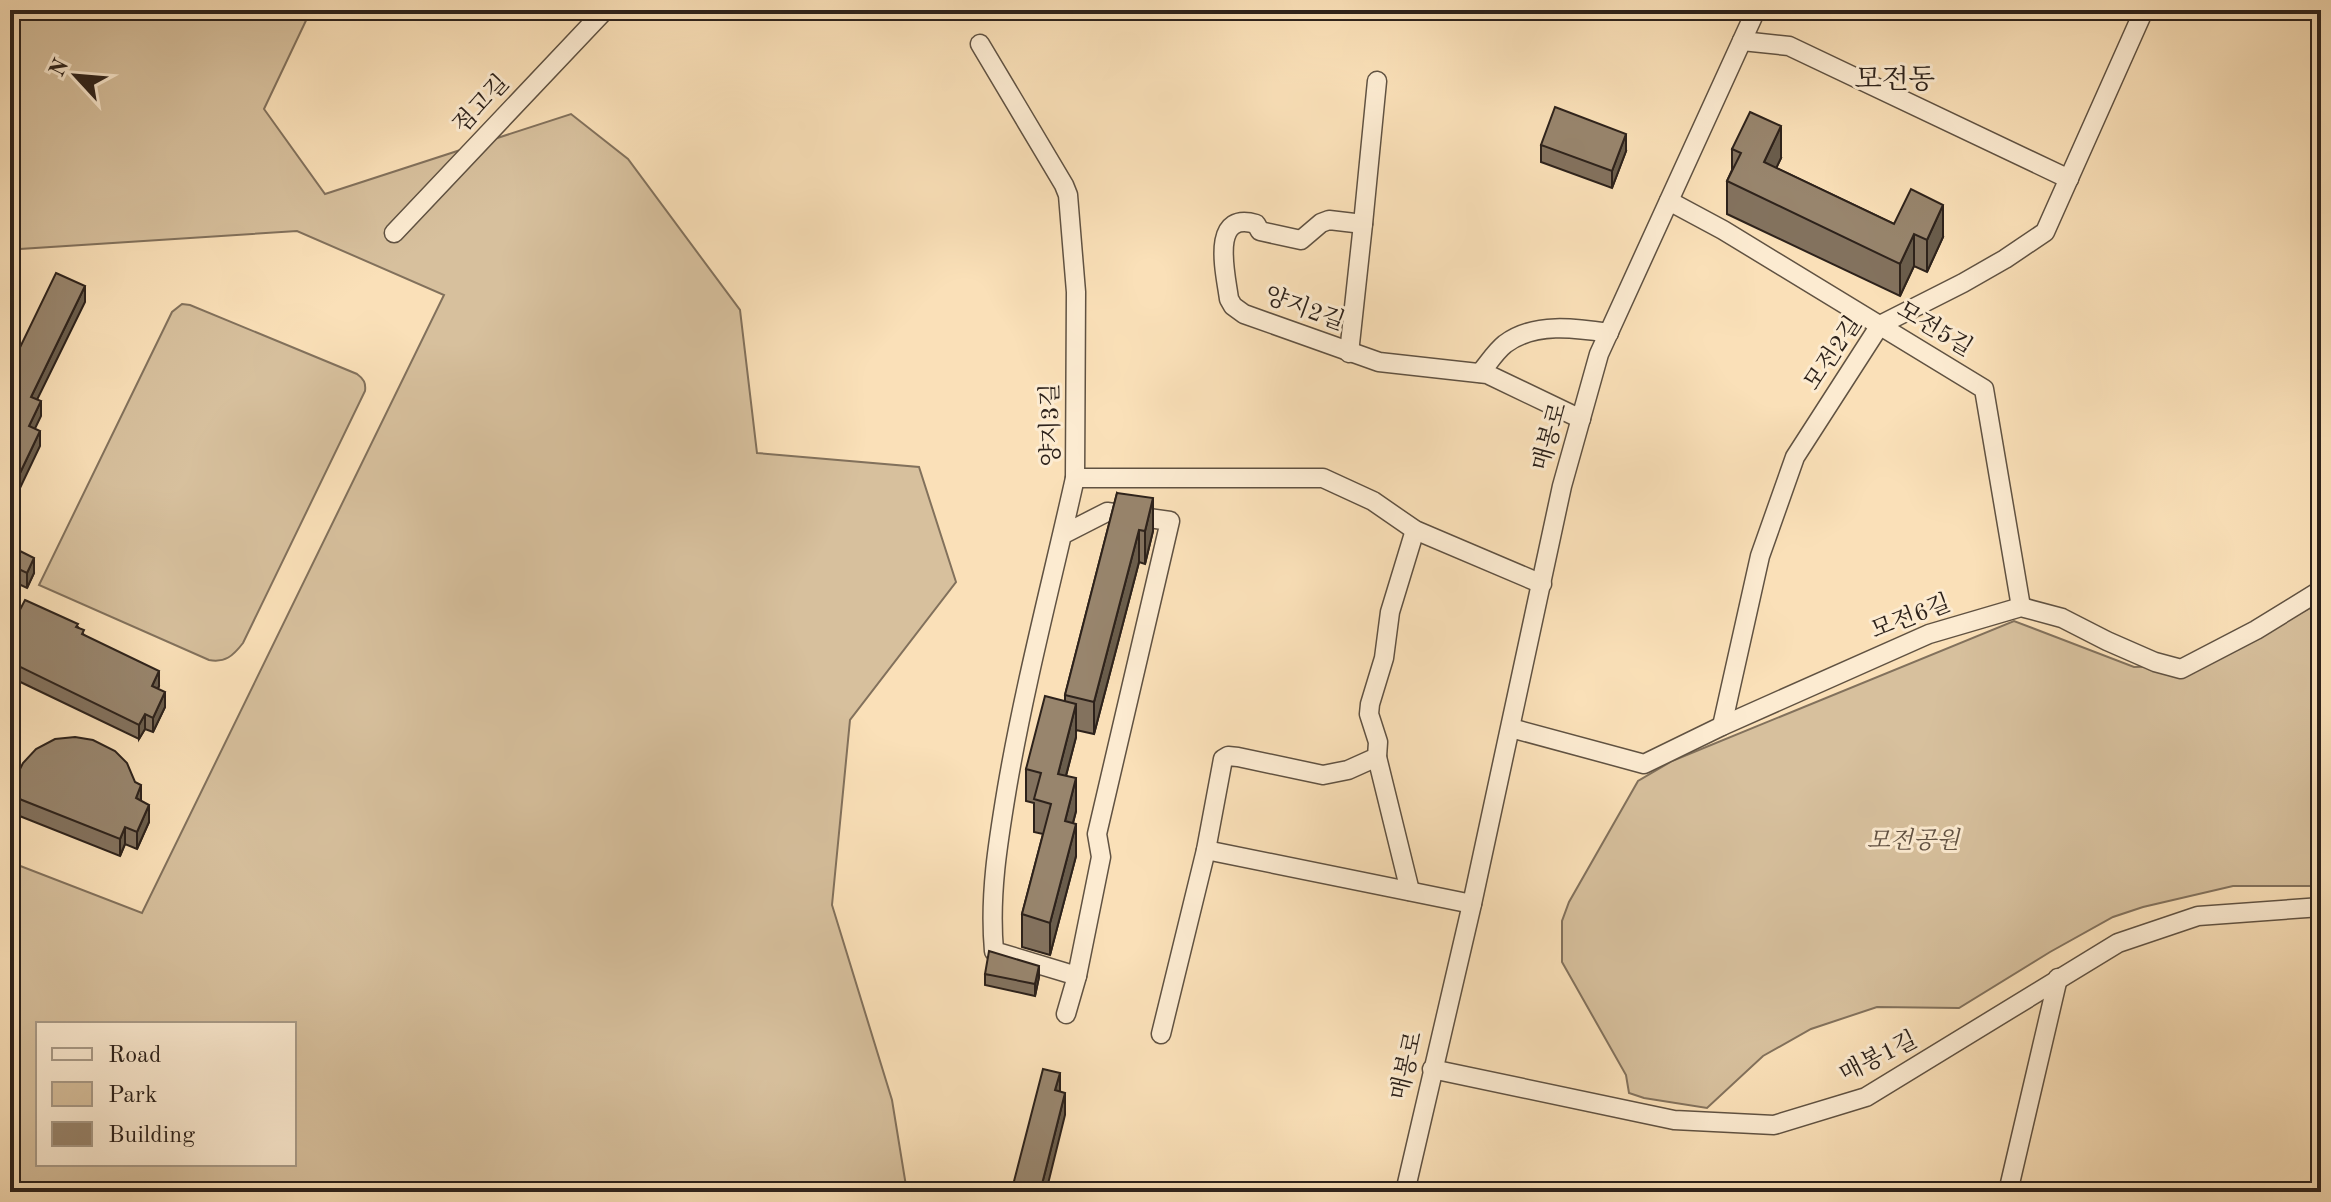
<svg xmlns="http://www.w3.org/2000/svg" width="2331" height="1202" font-family="'Old Standard TT','Noto Serif KR',serif">
<style>
.green{fill:#d7c09d;stroke:#82715c;stroke-width:2;fill-rule:evenodd}
.lines{fill:none;stroke-linecap:round;stroke-linejoin:round}
.minor-casing{stroke:#605242;stroke-width:21}
.minor{stroke:#fcebd1;stroke-width:18}
.wall{fill:#83725e;stroke:#2d221b;stroke-width:2}
.shaded-wall{fill:#6a5d4c;stroke:#2d221b;stroke-width:2}
.building{fill:#98856d;stroke:#2d221b;stroke-width:2}
.labels{text-anchor:middle;dominant-baseline:central;stroke-width:6;stroke-linejoin:round;paint-order:stroke}
.street-label{font-size:24px;fill:#2d221b;stroke:#fcebd1}
.park-label{font-size:24px;font-style:italic;fill:#605142;stroke:#fcebd1}
.quarter-label{font-size:28px;fill:#2d221b;stroke:#fcebd1}
</style>
<rect width="100%" height="100%" fill="#fae0b8"/>
<filter id="stains"><feTurbulence type="fractalNoise" baseFrequency=".0025" numOctaves="4"/><feColorMatrix values="0 0 0 0 .2 0 0 0 0 .09 0 0 0 0 .02 0 0 0 .5 -.17"/></filter>
<radialGradient id="worn" r=".72"><stop offset=".6" stop-color="#630" stop-opacity="0"/><stop offset="1" stop-color="#630" stop-opacity=".3"/></radialGradient>
<g class="green">
<path d="M10,10h301l-47,99 61,85 246,-80 57,45 112,151 17,143 162,14 37,115 -106,138 -18,185 60,195 15,92h-897v-330l132,51 302,-618 -147,-64 -277,18 -10,23zM38,1024h256v140h-256z"/>
<path d="M182,304l8,1 167,69c7,5 9,9 8,17l-122,252c-10,13 -18,20 -34,17l-170,-75 133,-273z"/>
<path d="M2321,602v284h-88l-90,21 -30,10 -63,35 -91,56 -82,-1 -66,22 -48,27 -56,52 -63,-10 -15,-5 -3,-18 -64,-113v-41l7,-19 69,-121 34,-20 342,-140 120,46 41,-1 48,-11z"/>
</g>
<g class="lines">
<g class="minor-casing">
<g id="minor">
<path d="M1742,41l47,5 280,133"/>
<path d="M980,44l84,141 4,10 8,97 -1,186h248l50,23 42,29 127,54"/>
<path d="M1377,81l-14,143 -34,-4 -8,3 -20,17 -41,-9 -4,-7c-47,-14 -30,51 -27,75l4,7 11,8 135,48 108,12 94,45"/>
<path d="M1669,201l54,29 261,159 37,218"/>
<path d="M394,233l211,-223"/>
<path d="M1349,353l14,-129"/>
<path d="M1480,373c8,-9 15,-21 25,-29 29,-22 71,-16 104,-11"/>
<path d="M1062,535l45,-23 63,9 -73,313 4,23 -24,119 -83,-25c-5,-55 4,-109 13,-163 18,-105 45,-207 68,-310"/>
<path d="M1722,726l38,-170 35,-99 85,-132 83,-42 42,-24 40,-27 99,-222"/>
<path d="M1511,728l133,36 78,-38 207,-92 92,-27 41,11 45,23 48,21 26,7 75,-39 65,-40"/>
<path d="M1377,757l33,134"/>
<path d="M1206,850l266,54"/>
<path d="M1066,1014l11,-38"/>
<path d="M1161,1034l45,-184 17,-91 5,-3 10,1 85,18 25,-5 29,-13 1,-15 -9,-28 1,-10 14,-46 6,-46 25,-82"/>
<path d="M1432,1069l242,51 100,5 92,-28 252,-154 80,-27 123,-9"/>
<path d="M1405,1192l67,-288 90,-418 37,-132 157,-344"/>
<path d="M2008,1192l50,-214"/>
</g>
</g>
<use href="#minor" class="minor"/>
</g>
<g class="wall">
<path d="M1541,145l85,6 -14,37 -71,-26z"/>
<path d="M1732,149l49,9 -5,10 118,56 49,13 -16,35 -13,-6 -14,30 -173,-82v-33l5,-11z"/>
<path d="M1117,493l36,38 -8,33 -6,-2 -45,172 -18,-4v7l-10,39 10,35 -3,12 3,33 -26,99 -28,-8v-33l21,-80 -9,-2v-29l-8,-2v-32l39,-68v-6z"/>
<path d="M10,546l24,27 -7,15 -17,-8z"/>
<path d="M78,627l6,8 75,51 -1,3 7,18 -12,25 -8,-3 -6,10 -129,-62v-48z"/>
<path d="M12,796l129,5 8,21 -12,27 -12,-5 -5,12 -108,-43z"/>
<path d="M985,974l54,3 -4,19 -50,-11z"/>
</g>
<g class="shaded-wall">
<path d="M1781,126v32l-17,36v-32z"/>
<path d="M1626,134v17l-14,37v-17z"/>
<path d="M1943,205v32l-16,35v-32z"/>
<path d="M1914,234v32l-14,30v-32z"/>
<path d="M85,286v16l-54,110v-15z"/>
<path d="M41,401v15l-12,25v-15z"/>
<path d="M40,431v15l-30,63v-15z"/>
<path d="M1153,498v33l-8,33v-33z"/>
<path d="M1139,530v32l-45,172v-32z"/>
<path d="M34,558v15l-7,15v-15z"/>
<path d="M159,671v15l-7,15v-15z"/>
<path d="M165,692v15l-12,25v-14z"/>
<path d="M1076,704v33l-18,69v-32z"/>
<path d="M145,714v15l-6,10v-14z"/>
<path d="M1076,778v33l-11,42v-32z"/>
<path d="M141,785v17l-5,-4z"/>
<path d="M149,805v17l-12,27v-17z"/>
<path d="M1076,824v32l-26,99v-32z"/>
<path d="M125,827v17l-5,12v-17z"/>
<path d="M1039,966v11l-4,19v-12z"/>
<path d="M1060,1073v22l-5,-5z"/>
<path d="M1065,1093v22l-19,77h-6z"/>
</g>
<g class="building">
<path d="M1555,107l71,27 -14,37 -71,-26z"/>
<path d="M1750,112l31,14 -17,36 130,62 17,-35 32,16 -16,35 -13,-6 -14,30 -173,-83 14,-28 -9,-4z"/>
<path d="M56,273l29,13 -54,111 10,4 -12,25 11,5 -30,63v-126z"/>
<path d="M1117,493l36,5 -8,33 -6,-1 -45,172 -29,-7z"/>
<path d="M10,546l24,12 -7,15 -17,-8z"/>
<path d="M25,600l53,24 -2,3 8,3 -2,4 77,37 -7,15 13,6 -12,26 -8,-4 -6,11 -129,-63v-33z"/>
<path d="M1045,696l31,8 -18,70 18,4 -11,43 11,3 -26,99 -28,-9 29,-110 -17,-5 7,-26 -15,-4z"/>
<path d="M75,737l18,3 22,11 12,12 8,19 6,3 -5,13 13,7 -12,27 -12,-5 -5,12 -108,-43 3,-17 8,-16 13,-14 19,-10z"/>
<path d="M989,951l50,15 -4,18 -50,-10z"/>
<path d="M1043,1069l17,4 -5,17 10,3 -25,99h-20v-1l-8,-2z"/>
</g>
<g class="labels">
<g class="street-label">
<text transform="translate(482 105) rotate(-47)">점고길</text>
<text transform="translate(1304 310) rotate(20)">양지2길</text>
<text transform="translate(1934 330) rotate(31)">모전5길</text>
<text transform="translate(1834 354) rotate(-56)">모전2길</text>
<text transform="translate(1052 425) rotate(-91)">양지3길</text>
<text transform="translate(1551 437) rotate(-74)">매봉로</text>
<text transform="translate(1911 618) rotate(-21)">모전6길</text>
<text transform="translate(1879 1058) rotate(-27)">매봉1길</text>
<text transform="translate(1408 1066) rotate(-77)">매봉로</text>
</g>
<g class="park-label">
<text x="1913" y="842">모전공원</text>
</g>
<g class="quarter-label">
<text x="1895" y="81">모전동</text>
</g>
</g>
<rect width="2331" height="1202" fill="none" stroke="#fae0b8" stroke-width="40"/>
<rect x="12" y="12" width="2307" height="1178" fill="none" stroke="#2d221b" stroke-width="4"/>
<rect x="20" y="20" width="2291" height="1162" fill="none" stroke="#2d221b" stroke-width="2"/>
<rect x="36" y="1022" width="260" height="144" fill="#fcebd1" stroke="#a99b88" stroke-width="2"/>
<rect x="52" y="1048" width="40" height="12" fill="#fcebd1" stroke="#a99b88" stroke-width="2"/>
<text x="108" y="1062" font-size="24" fill="#2d221b">Road</text>
<rect x="52" y="1082" width="40" height="24" fill="#d7c09d" stroke="#a99b88" stroke-width="2"/>
<text x="108" y="1102" font-size="24" fill="#2d221b">Park</text>
<rect x="52" y="1122" width="40" height="24" fill="#98856d" stroke="#a99b88" stroke-width="2"/>
<text x="108" y="1142" font-size="24" fill="#2d221b">Building</text>
<g transform="translate(76 76) rotate(296)" stroke="#fcebd1" stroke-width="6" paint-order="stroke">
<path d="M0-6L14 30L0 20L-14 30Z" fill="#2d221b"/>
<text y="-12" font-size="22" font-weight="bold" text-anchor="middle" fill="#2d221b">N</text>
</g>
<rect width="100%" height="100%" filter="url(#stains)"/>
<rect width="100%" height="100%" fill="url(#worn)"/>
</svg>
